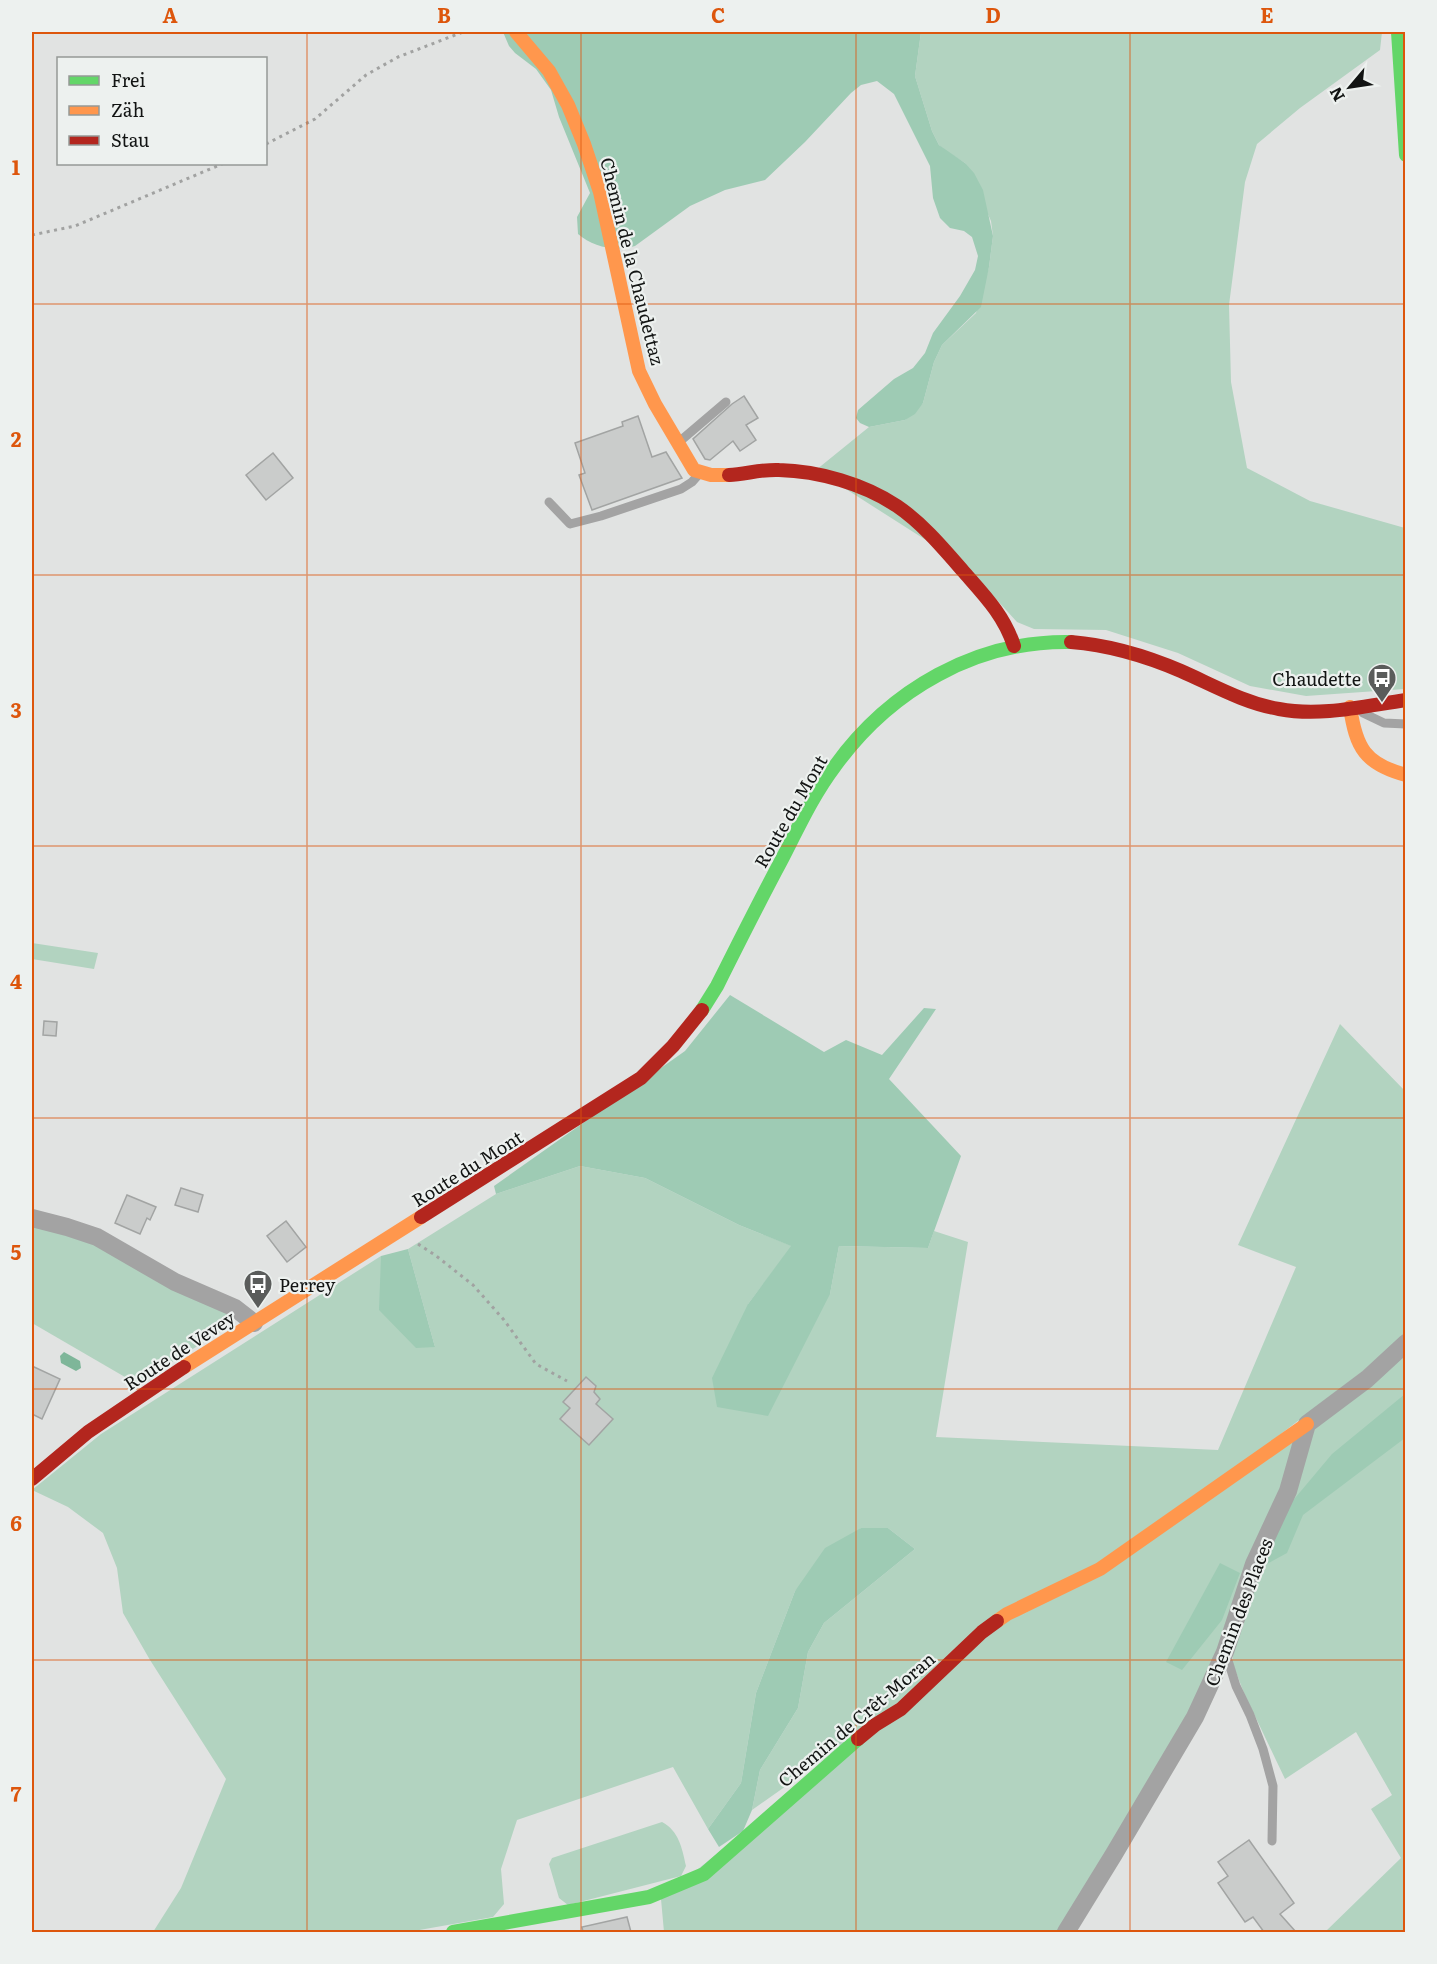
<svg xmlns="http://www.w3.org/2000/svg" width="1437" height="1964" font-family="Literata,serif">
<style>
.green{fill:#b2d3c0}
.forest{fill:#9ecbb4}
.water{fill:#7eb699}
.building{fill:#cacccb;stroke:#a2a4a3;stroke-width:1.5}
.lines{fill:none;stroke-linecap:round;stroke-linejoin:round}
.path{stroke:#a1a2a1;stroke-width:3;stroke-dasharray:3 4.5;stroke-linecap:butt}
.lane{stroke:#a3a3a3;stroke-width:9}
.street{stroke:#a3a3a3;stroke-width:18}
.fast{stroke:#63d668;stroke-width:14}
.slow{stroke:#ff974d;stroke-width:14}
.jam{stroke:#b3261e;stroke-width:14}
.grid{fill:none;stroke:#dd560c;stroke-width:1.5;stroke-opacity:0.55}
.labels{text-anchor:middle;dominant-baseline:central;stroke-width:4.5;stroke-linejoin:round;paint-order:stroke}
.street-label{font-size:18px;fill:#121413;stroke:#edf1ef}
.poi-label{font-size:18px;fill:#121413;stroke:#edf1ef;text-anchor:end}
.neatline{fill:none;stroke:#dd560c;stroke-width:2}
.grid-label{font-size:20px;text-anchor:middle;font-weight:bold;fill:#dd560c}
</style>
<rect width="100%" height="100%" fill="#e1e3e2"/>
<g class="green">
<path d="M921,32h461l-2,18 -80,58 -43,36 -12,38 -16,123 2,77 16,86 63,33 95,27v161l-99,7 -56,-10 -72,-33 -72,-23 -72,-1 -17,-7 -52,-57 -149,-95 53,-43 36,-7 18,-17 11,-41 8,-17 34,-32 13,-46 4,-31 -2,-15 -26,-58 -19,-12 -7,-6 -7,-14 -17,-55z"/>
<path d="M32,943l66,10 -4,16 -62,-10z"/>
<path d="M1340,1024l65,67v242l-43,39 -97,74 -382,267 -63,49 -68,48 8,-40 38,-62 10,-56 16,-29 91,-74 -27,-21h-27l-66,63 -39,102 -15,90 -33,46 -35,-62 -156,53 -16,49 3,35 -11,13 -85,15h-255l28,-44 45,-109 -76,-119 -27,-47 -6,-45 -14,-35 -35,-26 -36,-17 69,-56 280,-178 54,91 -27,-98 88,-55 84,-28 65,12 94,47 53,21 -44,58 82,-10 9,-48 89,2 6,-17 34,11 -32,195 282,13 78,-183 -58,-22z"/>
<path d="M32,1223l51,13 151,81 -3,8 -94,59 -105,-61z"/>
<path d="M1405,1344v588h-80l76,-74 -30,-49 21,-14 -36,-63 -71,47 -41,-86 -12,-31 4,-23 76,-210z"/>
<path d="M1296,1438l-12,54 -66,165 -33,70 -123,205h-398l-3,-33 312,-252z"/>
<path d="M662,1822c17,9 20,26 24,44l-5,10 -113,29 -9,-7 -10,-34 3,-6z"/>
</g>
<g class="forest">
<path d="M503,32h418l-6,44 17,55 7,14 26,18 9,10 9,17 10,46 -4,31 -8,40 -39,38 -8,17 -11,41 -8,11 -10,6 -36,7 -9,-4 -4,-5 2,-8 36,-31 19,-11 12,-15 8,-20 27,-37 15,-26 3,-14 -6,-19 -8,-6 -14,-3 -10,-10 -7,-20 -3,-32 -36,-72 -17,-13 -16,4 -10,8 -46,49 -40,38 -40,10 -35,16 -55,40c-19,6 -42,1 -57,-12l-1,-17 13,-24 -31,-76 -8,-27 -15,-21 -21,-16 -6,-7z"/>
<path d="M730,995l94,57 22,-12 36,15 42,-47 12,1 -47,70 72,77 -33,92 -89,-2 -9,48 -62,122 -51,-9 -5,-29 36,-74 43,-58 -52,-21 -94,-47 -65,-12 -84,28 -2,-8 191,-135z"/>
<path d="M408,1249l27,98 -19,1 -37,-38 2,-54z"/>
<path d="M1405,1394v44l-102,77 -16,38 -31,17 29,-60 47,-56z"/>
<path d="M861,1528h27l27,21 -91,74 -16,29 -10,56 -38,62 -8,40 -9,21 -24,16 -11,-18 33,-46 15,-90 39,-102 30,-43z"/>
<path d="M1220,1563l20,10 -18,47 -40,50 -16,-8z"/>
</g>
<path class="water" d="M64,1352l16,9 1,7 -5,3 -15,-8 -1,-7z"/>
<g class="building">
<path d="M744,396l14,22 -12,7 10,15 -16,11 -7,-10 -23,19 -5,-1 -12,-20 39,-35z"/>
<path d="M638,416l14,41 14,-5 16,26 -90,32 -13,-35 6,-2 -10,-30 48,-17 -1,-4z"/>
<path d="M273,453l20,25 -27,22 -20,-25z"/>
<path d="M44,1021l13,1 -1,14 -13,-1z"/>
<path d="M181,1188l22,7 -5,17 -23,-7z"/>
<path d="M127,1195l29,12 -6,13 -3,-2 -7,16 -25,-11z"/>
<path d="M286,1221l20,26 -19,15 -20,-26z"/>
<path d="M32,1366l28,13 -18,40 -10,-5z"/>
<path d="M586,1377l10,9 -2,6 6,7 -4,5 17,15 -24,26 -29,-26 10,-11 -7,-6z"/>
<path d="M1249,1840l45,63 -14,11 16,18h-32l-11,-15 -8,5 -27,-39 10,-7 -10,-14z"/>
<path d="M627,1917l4,15h-48l-1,-5z"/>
</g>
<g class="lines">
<g class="path">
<path d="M266,144l49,-25 51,-44 32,-18 65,-25"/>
<path d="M32,235l43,-9 147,-62"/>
<path d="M418,1244l17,11 38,30 31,35 32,44 31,17"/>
</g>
<g class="lane">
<path d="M679,442l47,-40"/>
<path d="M549,502l21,22 31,-8 80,-27 11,-7 7,-8"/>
<path d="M1363,713l21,10 22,1"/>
<path d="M1226,1654l10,32 14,29 13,34 10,37 -1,55"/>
</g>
<g class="street">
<path d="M32,1218l35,9 30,10 78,45 60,26 19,15"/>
<path d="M1066,1932l48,-78 81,-137 30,-65 29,-88 34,-73 19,-67 60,-45 39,-36"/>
</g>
<g class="fast">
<path d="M1398,32l8,123"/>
<path d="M702,1010l15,-24c21,-42 42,-84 64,-125 17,-33 32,-66 54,-95 55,-76 141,-126 236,-124"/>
<path d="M453,1932l196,-35 55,-23 154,-135"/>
</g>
<g class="slow">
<path d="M516,32l33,39 19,34 16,39 16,48 39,179 16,33 39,66 17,5h18"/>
<path d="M1350,707c6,41 15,57 56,68"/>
<path d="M184,1367l237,-150"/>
<path d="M997,1621l10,-7 93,-45 207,-145"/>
</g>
<g class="jam">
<path d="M729,475c17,-1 34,-6 50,-5 40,1 85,14 118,36 25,17 46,42 66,65 21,24 41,44 51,75"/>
<path d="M1071,642c38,3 75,14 110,29 32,14 63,32 98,38 42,8 85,-3 127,-9"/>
<path d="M421,1217l220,-139 32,-32 29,-36"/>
<path d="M32,1479l56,-47 96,-65"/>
<path d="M858,1739l17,-14 26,-16 81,-77 15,-11"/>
</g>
</g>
<path class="grid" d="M307,32v1900M581,32v1900M856,32v1900M1130,32v1900M32,304h1374M32,575h1374M32,846h1374M32,1118h1374M32,1389h1374M32,1660h1374"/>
<defs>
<g id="bus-pin" transform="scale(1.5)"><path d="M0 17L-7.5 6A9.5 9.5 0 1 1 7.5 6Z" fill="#5a5c5b" stroke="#edf1ef"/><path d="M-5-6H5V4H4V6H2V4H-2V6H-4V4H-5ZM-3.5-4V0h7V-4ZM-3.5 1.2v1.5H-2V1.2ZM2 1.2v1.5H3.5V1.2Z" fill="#fff"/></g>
</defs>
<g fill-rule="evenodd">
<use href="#bus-pin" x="1382" y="678"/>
<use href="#bus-pin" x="258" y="1284"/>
</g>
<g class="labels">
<g class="street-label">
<text transform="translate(633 261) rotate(76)">Chemin de la Chaudettaz</text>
<text transform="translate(790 811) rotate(-60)">Route du Mont</text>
<text transform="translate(467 1168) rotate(-32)">Route du Mont</text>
<text transform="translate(179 1350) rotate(-33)">Route de Vevey</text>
<text transform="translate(1238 1612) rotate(-69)">Chemin des Places</text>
<text transform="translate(856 1719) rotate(-40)">Chemin de Crêt-Moran</text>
</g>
<g class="poi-label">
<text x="1361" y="678">Chaudette</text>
<text x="279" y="1284" text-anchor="start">Perrey</text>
</g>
</g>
<rect width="1437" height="1964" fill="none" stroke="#edf1ef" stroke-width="66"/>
<rect x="57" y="57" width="210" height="108" fill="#edf1ef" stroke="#959997" stroke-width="1.5"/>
<rect x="69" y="76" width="30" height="9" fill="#63d668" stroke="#959997" stroke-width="1.5"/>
<text x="111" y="87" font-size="18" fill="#121413">Frei</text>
<rect x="69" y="106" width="30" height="9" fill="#ff974d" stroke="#959997" stroke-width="1.5"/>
<text x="111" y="117" font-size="18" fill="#121413">Zäh</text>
<rect x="69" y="136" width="30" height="9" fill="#b3261e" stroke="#959997" stroke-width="1.5"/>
<text x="111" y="147" font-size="18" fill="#121413">Stau</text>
<g transform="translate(1350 87) rotate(241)" stroke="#edf1ef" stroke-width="4.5" paint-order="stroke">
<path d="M0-4.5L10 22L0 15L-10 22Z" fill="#121413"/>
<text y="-9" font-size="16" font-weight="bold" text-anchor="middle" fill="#121413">N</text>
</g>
<rect x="33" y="33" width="1371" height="1898" class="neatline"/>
<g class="grid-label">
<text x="170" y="23">A</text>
<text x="444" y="23">B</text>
<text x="718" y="23">C</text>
<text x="993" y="23">D</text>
<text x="1267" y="23">E</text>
<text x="16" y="175">1</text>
<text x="16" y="447">2</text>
<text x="16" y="718">3</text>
<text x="16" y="989">4</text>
<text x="16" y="1260">5</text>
<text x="16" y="1531">6</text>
<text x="16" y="1802">7</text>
</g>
</svg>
